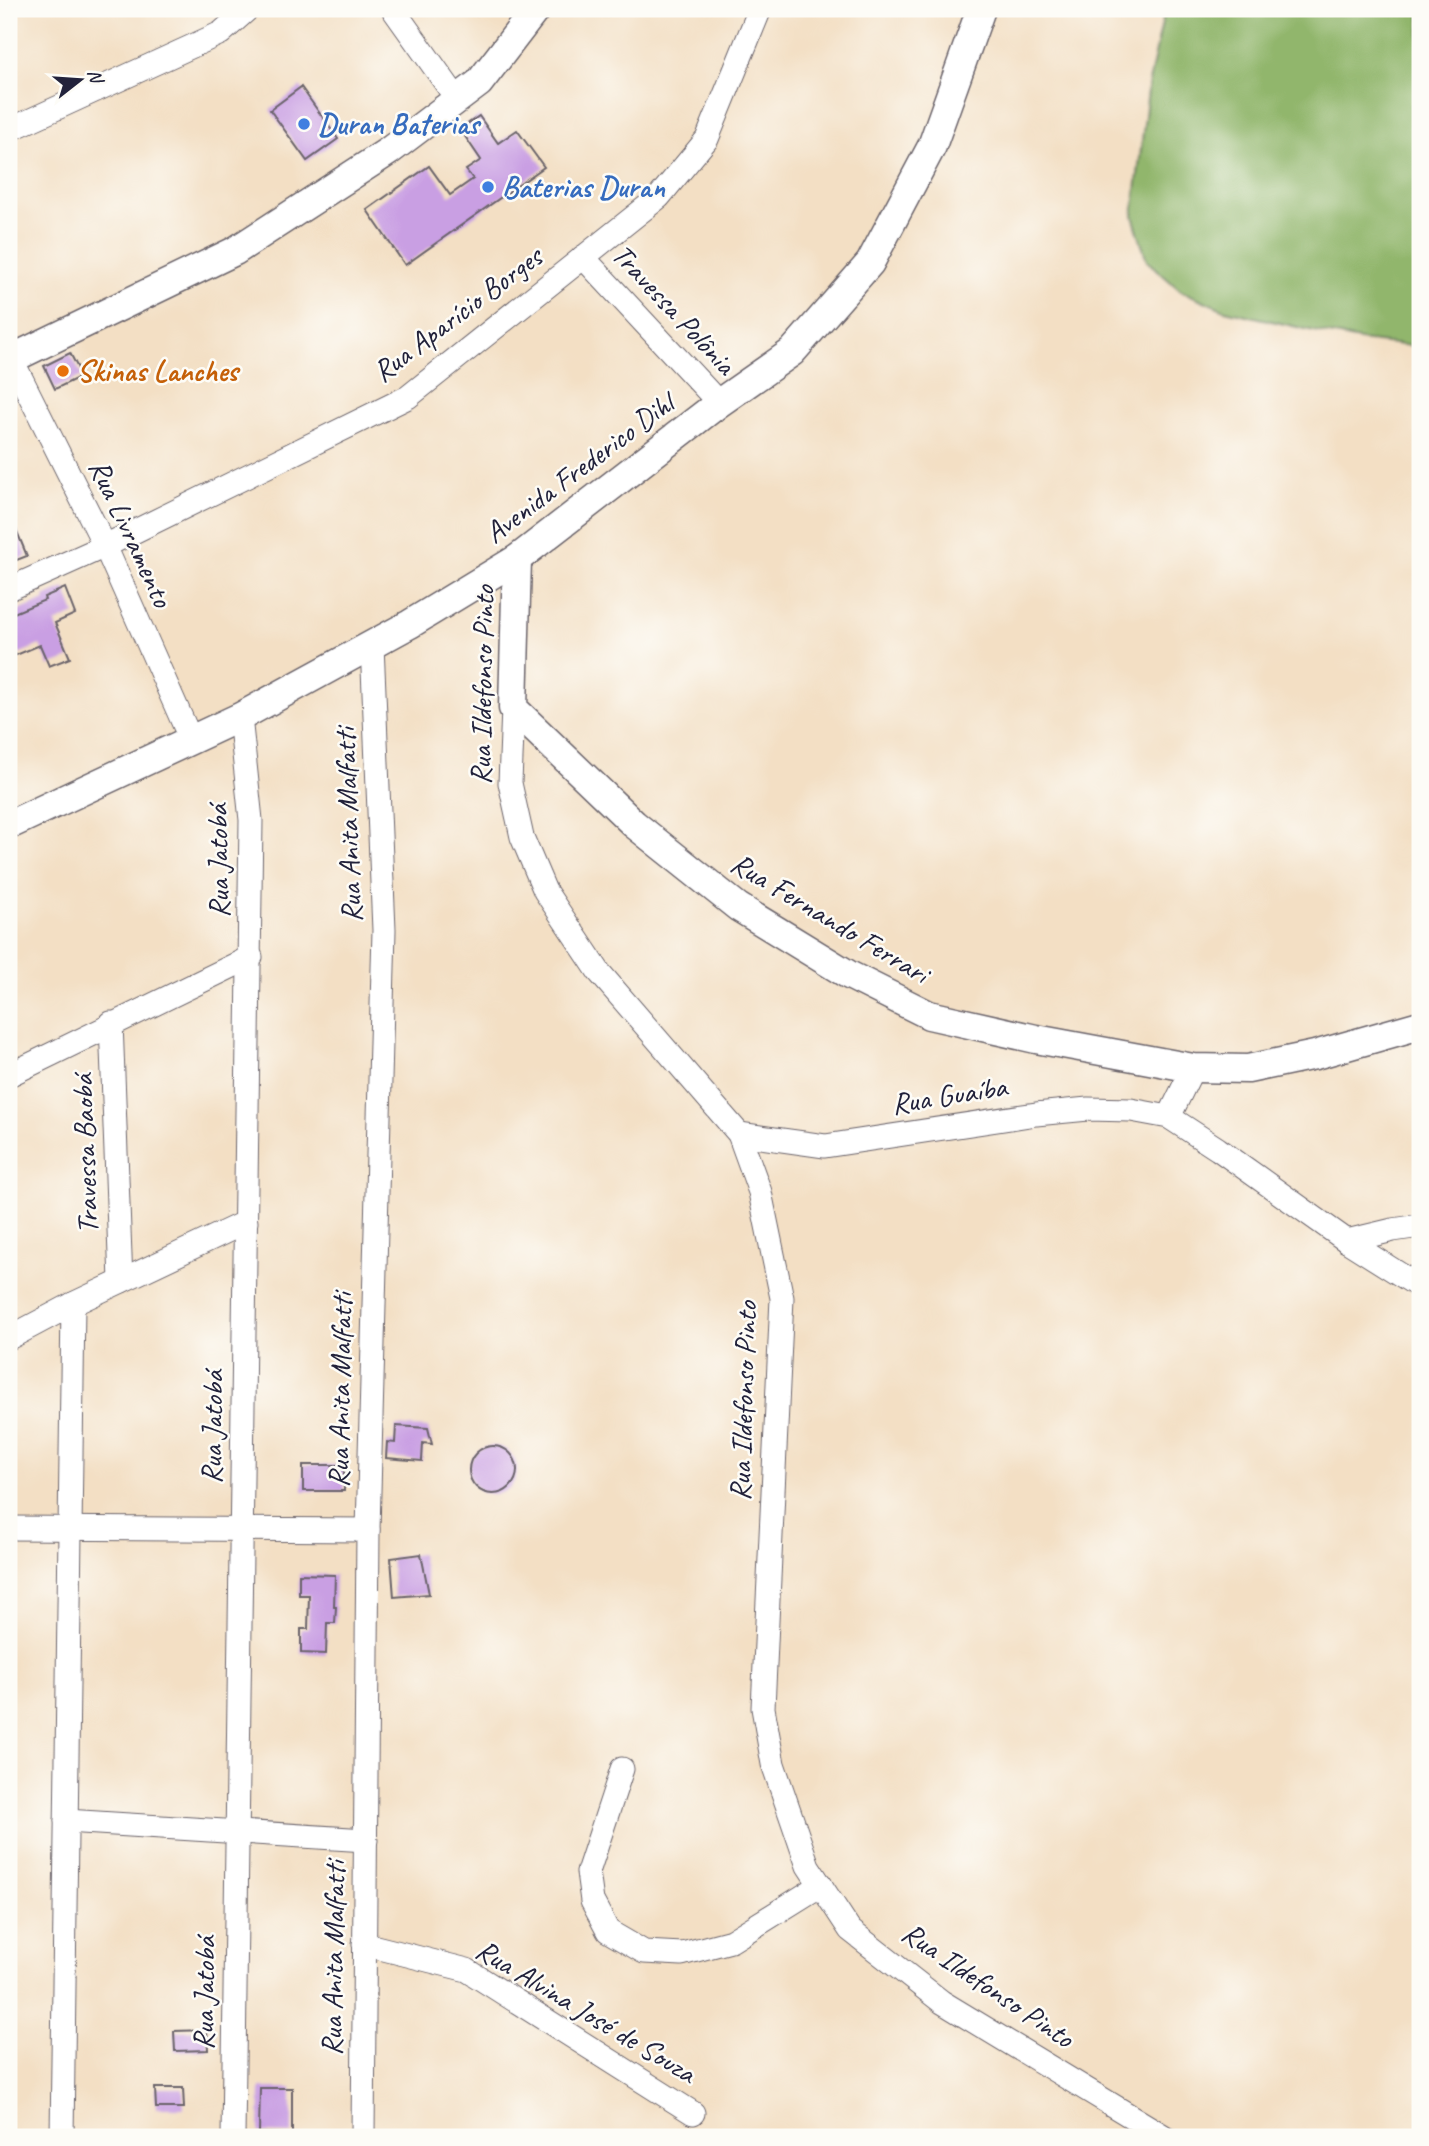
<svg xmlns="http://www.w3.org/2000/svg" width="1429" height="2146" font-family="Caveat,sans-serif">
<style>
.forest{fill:#91b66c;stroke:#5a6c54;stroke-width:2}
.building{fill:#c99fe3}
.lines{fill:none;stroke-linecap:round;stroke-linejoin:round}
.minor-casing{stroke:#6b646b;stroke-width:25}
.major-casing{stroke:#6b646b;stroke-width:31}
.minor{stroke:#fff;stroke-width:23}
.major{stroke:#fff;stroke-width:28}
.shop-dot{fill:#3f7fe0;stroke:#fdfcf7;stroke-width:2.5}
.food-dot{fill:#e8710a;stroke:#fdfcf7;stroke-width:2.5}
.labels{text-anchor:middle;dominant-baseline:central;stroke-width:5;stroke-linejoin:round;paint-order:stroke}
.shop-label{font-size:30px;font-weight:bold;fill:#366cbe;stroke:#fdfcf7;text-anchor:start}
.street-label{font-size:30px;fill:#22223b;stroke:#fdfcf7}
.food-label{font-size:30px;font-weight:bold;fill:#c56008;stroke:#fdfcf7;text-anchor:start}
</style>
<rect width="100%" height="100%" fill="#fdfcf7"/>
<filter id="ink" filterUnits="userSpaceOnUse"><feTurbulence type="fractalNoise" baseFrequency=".0143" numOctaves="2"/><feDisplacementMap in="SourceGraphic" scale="14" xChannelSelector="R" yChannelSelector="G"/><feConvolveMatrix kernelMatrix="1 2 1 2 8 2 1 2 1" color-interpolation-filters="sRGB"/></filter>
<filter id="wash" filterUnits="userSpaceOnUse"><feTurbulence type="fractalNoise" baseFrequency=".00686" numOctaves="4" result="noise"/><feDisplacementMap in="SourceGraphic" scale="28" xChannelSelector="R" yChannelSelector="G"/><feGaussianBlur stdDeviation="1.57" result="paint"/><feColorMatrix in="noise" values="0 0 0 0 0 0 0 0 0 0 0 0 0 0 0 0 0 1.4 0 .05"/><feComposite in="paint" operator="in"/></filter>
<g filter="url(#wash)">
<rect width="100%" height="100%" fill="#f3dfc4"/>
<path class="forest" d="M1165,9h255v338l-61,-7 -45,-9 -89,-21 -44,-19 -34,-30 -14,-45 16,-134z"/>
<g id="blocks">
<g class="building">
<path d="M301,87l37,52 -31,22 -37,-51z"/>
<path d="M479,116l19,27 19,-13 27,37 -139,98 -38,-55 62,-44 21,29 23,-16 -7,-9 15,-10 -21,-31z"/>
<path d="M70,353l12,23 -27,13 -11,-23z"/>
<path d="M9,512l18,44 -18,7z"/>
<path d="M65,588l10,26 -20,9 15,35 -21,8 -9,-21 -31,13v-43l36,-15 -1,-3z"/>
<path d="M396,1426l32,2 4,16 -9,-1 -1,18 -36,-3 1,-16 8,1z"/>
<circle cx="493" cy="1470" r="24"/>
<rect x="303" y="1465" width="41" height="26"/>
<path d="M421,1554l8,40 -35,3 -3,-39z"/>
<path d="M299,1574l36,1 -1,32h2l-1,16h-8l-1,31 -25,-1v-24h7l1,-34h-10z"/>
<path d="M207,2030l1,20 -33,1 -1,-20z"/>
<path d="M155,2088h28l1,20h-28z"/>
<path d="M260,2088h32v46l-33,-1z"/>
</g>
</g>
</g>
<g filter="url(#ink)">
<use href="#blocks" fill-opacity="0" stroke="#6b646b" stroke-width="2"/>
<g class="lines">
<g class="minor-casing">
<g id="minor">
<path d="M393,9l64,90"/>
<path d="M9,130l212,-97 27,-24"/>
<path d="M583,257l136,146"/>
<path d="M9,354l96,192 86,194"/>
<path d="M9,589l96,-43 303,-149 251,-200 48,-58 53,-130"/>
<path d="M513,708l-3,75 12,54 23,54 54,81 140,162 21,58 22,106 -19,410 10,56 35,102 42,64 92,72 223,135"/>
<path d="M111,1023l10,258"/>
<path d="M9,1075l242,-118"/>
<path d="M1169,1117l24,-49"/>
<path d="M739,1134l86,12 211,-32 52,-5 43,1 38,7 49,32 129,92 73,46"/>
<path d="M1347,1241l46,-11 27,-4"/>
<path d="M9,1338l64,-34 173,-82"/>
<path d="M9,1528l359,2"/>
<path d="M622,1769l-34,103 4,29 16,30 36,21 38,2 49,-13 90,-56"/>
<path d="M66,1821l300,19"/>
<path d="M364,1944l103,26 226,143"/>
<path d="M62,2137l11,-833"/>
<path d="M233,2137l18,-1317 -11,-103"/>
<path d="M363,2137l5,-607 16,-600 -12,-285"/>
</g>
</g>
<g class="major-casing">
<g id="major">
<path d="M9,360l226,-109 154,-100 90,-68 57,-74"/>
<path d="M517,559l-4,149 121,116 104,83 111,68 80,40 107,24 157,29 55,1 67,-14 105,-30"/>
<path d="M9,825l231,-108 170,-93 107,-65 202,-156 73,-51 78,-89 62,-117 49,-137"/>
</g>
</g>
<use href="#minor" class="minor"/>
<use href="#major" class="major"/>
</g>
</g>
<g class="shop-dot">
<circle cx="304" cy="124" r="7"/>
<circle cx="488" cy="187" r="7"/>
</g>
<circle class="food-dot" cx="63" cy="371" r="7"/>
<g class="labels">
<g class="shop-label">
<text x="318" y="124">Duran Baterias</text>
<text x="502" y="187">Baterias Duran</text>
</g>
<g class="street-label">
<text transform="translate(674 309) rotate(47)">Travessa Polônia</text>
<text transform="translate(457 314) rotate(-37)">Rua Aparício Borges</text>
<text transform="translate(579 468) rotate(-37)">Avenida Frederico Dihl</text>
<text transform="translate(131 533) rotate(65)">Rua Livramento</text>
<text transform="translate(482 685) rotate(-89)">Rua Ildefonso Pinto</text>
<text transform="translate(348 825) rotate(-92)">Rua Anita Malfatti</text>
<text transform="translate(218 861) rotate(-91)">Rua Jatobá</text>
<text transform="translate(830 918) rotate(31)">Rua Fernando Ferrari</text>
<text transform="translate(949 1095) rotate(-9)">Rua Guaíba</text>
<text transform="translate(85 1154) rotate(-92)">Travessa Baobá</text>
<text transform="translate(340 1390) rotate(-89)">Rua Anita Malfatti</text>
<text transform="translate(743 1401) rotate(-88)">Rua Ildefonso Pinto</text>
<text transform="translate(212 1427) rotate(-89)">Rua Jatobá</text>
<text transform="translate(333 1958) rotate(-89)">Rua Anita Malfatti</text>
<text transform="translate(988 1985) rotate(34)">Rua Ildefonso Pinto</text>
<text transform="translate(204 1993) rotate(-89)">Rua Jatobá</text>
<text transform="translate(586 2011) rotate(31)">Rua Alvina José de Souza</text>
</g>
<g class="food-label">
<text x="77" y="371">Skinas Lanches</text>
</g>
</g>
<rect width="1429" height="2146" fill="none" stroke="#fdfcf7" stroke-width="35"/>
<g transform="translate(80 80) rotate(73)" stroke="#fdfcf7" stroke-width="5" paint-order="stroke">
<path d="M0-5L12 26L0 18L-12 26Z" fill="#22223b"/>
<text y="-10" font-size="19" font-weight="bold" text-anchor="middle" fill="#22223b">N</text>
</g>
</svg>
